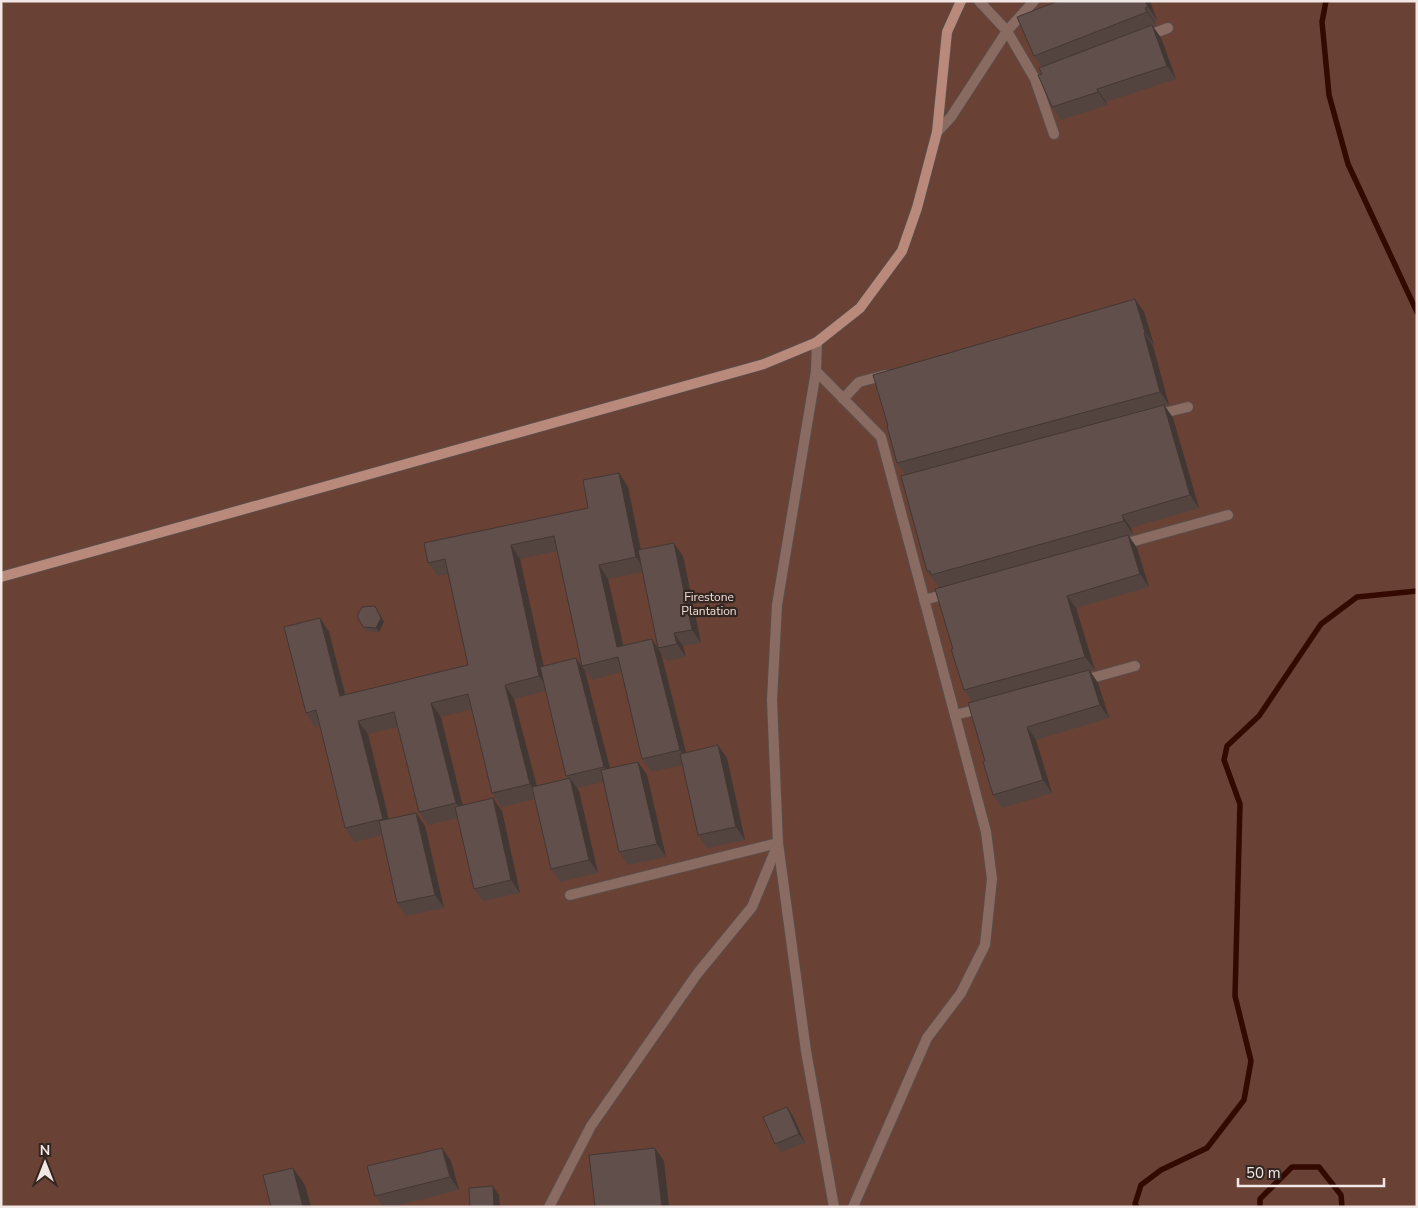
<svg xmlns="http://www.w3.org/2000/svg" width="1418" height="1208" font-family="'Nunito Sans',sans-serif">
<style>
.green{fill:#694235}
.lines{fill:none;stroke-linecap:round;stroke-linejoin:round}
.stream{stroke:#340a00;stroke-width:5.5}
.street-casing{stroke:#5b4c48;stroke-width:12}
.secondary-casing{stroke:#5b4c48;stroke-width:12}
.street{stroke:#896b62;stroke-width:10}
.secondary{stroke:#b98a7c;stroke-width:10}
.wall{fill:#534440;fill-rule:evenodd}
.shaded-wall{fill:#433734}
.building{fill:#604f4a;stroke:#433734}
.labels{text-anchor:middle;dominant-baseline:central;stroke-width:4.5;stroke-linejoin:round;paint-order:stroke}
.park-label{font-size:12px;fill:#f2ded8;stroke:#332520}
</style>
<rect width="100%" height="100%" fill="#3e2e2a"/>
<rect class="green" x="1" y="1" width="1416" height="1206"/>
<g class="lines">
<g class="stream">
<path d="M1326,1l-4,21 7,73 19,69 69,148"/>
<path d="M1137,1207l-2,-3 6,-19 20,-15 46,-22 37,-48 7,-39 -16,-65 5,-192 -16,-44 3,-14 32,-30 62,-92 36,-27 60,-6"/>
<path d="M1260,1207v-8l32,-32h27l22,28 1,12"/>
</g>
<g class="street-casing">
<g id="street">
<path d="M979,1l28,30 28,48 19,55"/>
<path d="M1144,37l24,-9"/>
<path d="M937,132l14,-15 56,-86 27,-30"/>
<path d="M817,342l-1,29 65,66 105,395 6,47 -7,66 -24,48 -34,45 -74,169"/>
<path d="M816,371l-39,234 -5,95 6,143 28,208 28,156"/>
<path d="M843,399l16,-17 27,-7"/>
<path d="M1155,415l33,-8"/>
<path d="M1120,545l108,-30"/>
<path d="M924,600l26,-7"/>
<path d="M1081,681l54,-15"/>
<path d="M955,715l28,-7"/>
<path d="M570,895l208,-52"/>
<path d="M549,1207l42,-81 106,-152 55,-67 26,-63"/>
</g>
</g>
<g class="secondary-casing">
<path id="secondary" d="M1,577l763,-213 53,-22 43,-34 42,-57 15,-43 20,-76 10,-100 14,-31"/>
</g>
<use href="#street" class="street"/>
<use href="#secondary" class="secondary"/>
</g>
<g class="wall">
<path d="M1150,1l7,19 -3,1 2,4 -3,2 8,11 15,41 -70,23 1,3 -46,15 -9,-13 -10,-33v-7l-8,-11z"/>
<path d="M1135,299l9,13 10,33 -1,1 16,59 -4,1 8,12 26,90 -68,20 2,6 -4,2 8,12 12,39 -73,21 19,62 -5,1 8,12 11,35 -73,22 16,53 -50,15 -9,-13 -21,-93 -8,-12 -11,-41 -14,-62 -12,-16 -21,-96 -9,-12z"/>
<path d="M619,473l9,14 13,62 42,7 18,87 -18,3 3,11 -19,4 -6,-8 25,99 41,6 18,82 -38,8 -9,-13 -15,-70 -31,7 -10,-13 -21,-87 -29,8 -10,-14 -25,-115 -37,8 23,107 33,-8 9,13 25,97 28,-6 9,13 19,82 -38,8 -9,-13 -16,-70 -26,6 2,3 19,82 -38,9 -9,-13 -16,-70 -33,8 -10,-14 -20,-84 -31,8 22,88 39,6 18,82 -37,8 -9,-12 -16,-71 -30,7 -9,-13 -21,-85 -30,7 21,85 27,-6 9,13 19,82 -38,8 -9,-13 -15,-68 -27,7 -10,-14 -25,-103 -5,2 -9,-14 14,-95 9,14 17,63 122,-30 -20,-91 -10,2 -10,-13 160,-55zM643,572l15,76 -35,-2 -15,-67zM546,691l20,85 2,3 -32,7 -22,-87z"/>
<path d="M375,606l9,16 -5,10 -13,-1 -3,-4z"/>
<path d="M793,1116l12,27 -24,9 -6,-8z"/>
<path d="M442,1148l9,13 8,29 -68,17h-8l-8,-11z"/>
</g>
<g class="shaded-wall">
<path d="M1145,1h5l7,19 -9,-13z"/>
<path d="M1145,8l9,13 2,4 -9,-13z"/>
<path d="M1152,25l9,13 15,41 -9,-13z"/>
<path d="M1097,89l9,13 1,3 -9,-13z"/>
<path d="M1135,299l9,13 10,33 -9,-13z"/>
<path d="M1144,333l9,13 16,59 -9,-13z"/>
<path d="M1164,405l9,13 26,90 -9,-13z"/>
<path d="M619,473l9,14 17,84 -9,-14z"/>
<path d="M1122,515l9,13 2,6 -9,-13z"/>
<path d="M1128,535l9,13 12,39 -9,-13z"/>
<path d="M674,543l9,13 18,87 -9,-13z"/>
<path d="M511,545l9,14 29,131 -10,-14z"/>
<path d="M599,565l9,14 19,82 -10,-14z"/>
<path d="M1067,596l9,12 19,62 -10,-13z"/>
<path d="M375,606l9,16 -5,10 -3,-4z"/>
<path d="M320,618l9,14 20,78 -9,-14z"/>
<path d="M674,633l9,13 3,11 -9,-13z"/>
<path d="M652,639l9,14 28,111 -9,-14z"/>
<path d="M576,658l9,13 28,109 -9,-13z"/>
<path d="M1089,670l9,13 11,35 -9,-13z"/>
<path d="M505,685l9,14 26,99 -10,-14z"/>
<path d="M431,703l10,14 24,99 -9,-13z"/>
<path d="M358,721l10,13 24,99 -9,-14z"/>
<path d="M1027,727l9,13 16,53 -9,-13z"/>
<path d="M718,745l9,13 18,82 -9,-13z"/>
<path d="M638,762l9,13 19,82 -9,-13z"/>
<path d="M570,778l9,13 19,82 -9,-13z"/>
<path d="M493,798l9,13 18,82 -9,-13z"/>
<path d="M416,813l9,13 19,82 -9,-13z"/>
<path d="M787,1107l6,9 12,27 -6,-9z"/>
<path d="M442,1148l9,13 8,29 -9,-13z"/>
<path d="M655,1148l9,13 5,46h-7z"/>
<path d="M293,1168l12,17 6,22h-8z"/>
<path d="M493,1186l6,9 1,12h-6z"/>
</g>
<g class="building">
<path d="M1058,1h87l3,6 -3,1 2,4 -113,44 -17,-39z"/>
<path d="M1152,25l15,41 -70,23 1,3 -46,15 -14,-32 4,-1 -3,-6z"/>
<path d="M1135,299l10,33 -1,1 16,59 -263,71 -10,-37h1l-15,-51z"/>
<path d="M1164,405l26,90 -68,20 2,6 -193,54 -1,-4h-3l-26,-95z"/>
<path d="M619,473l17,84 -37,8 18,82 35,-8 28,111 -38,9 -24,-102 -36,9 -28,-130 -43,9 28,131 -34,9 25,99 -38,9 -24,-99 -37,9 25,100 -37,9 -25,-100 -36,9 25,98 -38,9 -29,-118 -10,3 -22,-86 36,-9 20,78 128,-31 -23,-106 -17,4 -4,-20 164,-35 -5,-28z"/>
<path d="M1128,535l12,39 -73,22 18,61 -121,33 -13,-41h2l-18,-60z"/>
<path d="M674,543l18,87 -18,3 3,11 -19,4 -20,-98z"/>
<path d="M375,606l6,12 -5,10 -13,-1 -6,-11 5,-9z"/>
<path d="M576,658l28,109 -38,9 -26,-109z"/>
<path d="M1089,670l11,35 -73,22 16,53 -50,15 -10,-33 2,-1 -17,-58z"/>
<path d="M718,745l18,82 -38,8 -18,-81z"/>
<path d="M638,762l19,82 -38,8 -18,-82z"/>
<path d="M570,778l19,82 -38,9 -19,-82z"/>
<path d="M493,798l18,82 -37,9 -19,-82z"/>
<path d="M416,813l19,82 -38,8 -18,-82z"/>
<path d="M787,1107l12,27 -24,10 -12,-27z"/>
<path d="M442,1148l8,29 -75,19 -8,-30z"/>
<path d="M655,1148l7,59h-67l-6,-52z"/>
<path d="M293,1168l10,39h-32l-8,-32z"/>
<path d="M493,1186l1,21h-24l-1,-19z"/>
</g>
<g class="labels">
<g class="park-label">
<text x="709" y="597">Firestone<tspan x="709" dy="14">Plantation</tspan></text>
</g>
</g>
<rect width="1418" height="1208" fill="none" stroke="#f1e7e4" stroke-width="5"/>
<g transform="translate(45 1163)" stroke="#332520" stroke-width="4" paint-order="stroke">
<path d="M0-4L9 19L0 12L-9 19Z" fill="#f1e7e4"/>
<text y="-8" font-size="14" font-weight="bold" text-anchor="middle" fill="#f1e7e4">N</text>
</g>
<path d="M1238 1178v8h146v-8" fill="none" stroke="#f1e7e4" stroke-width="2.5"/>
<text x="1246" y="1178" font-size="15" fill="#f1e7e4" stroke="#332520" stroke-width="4" paint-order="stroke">50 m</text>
</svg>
